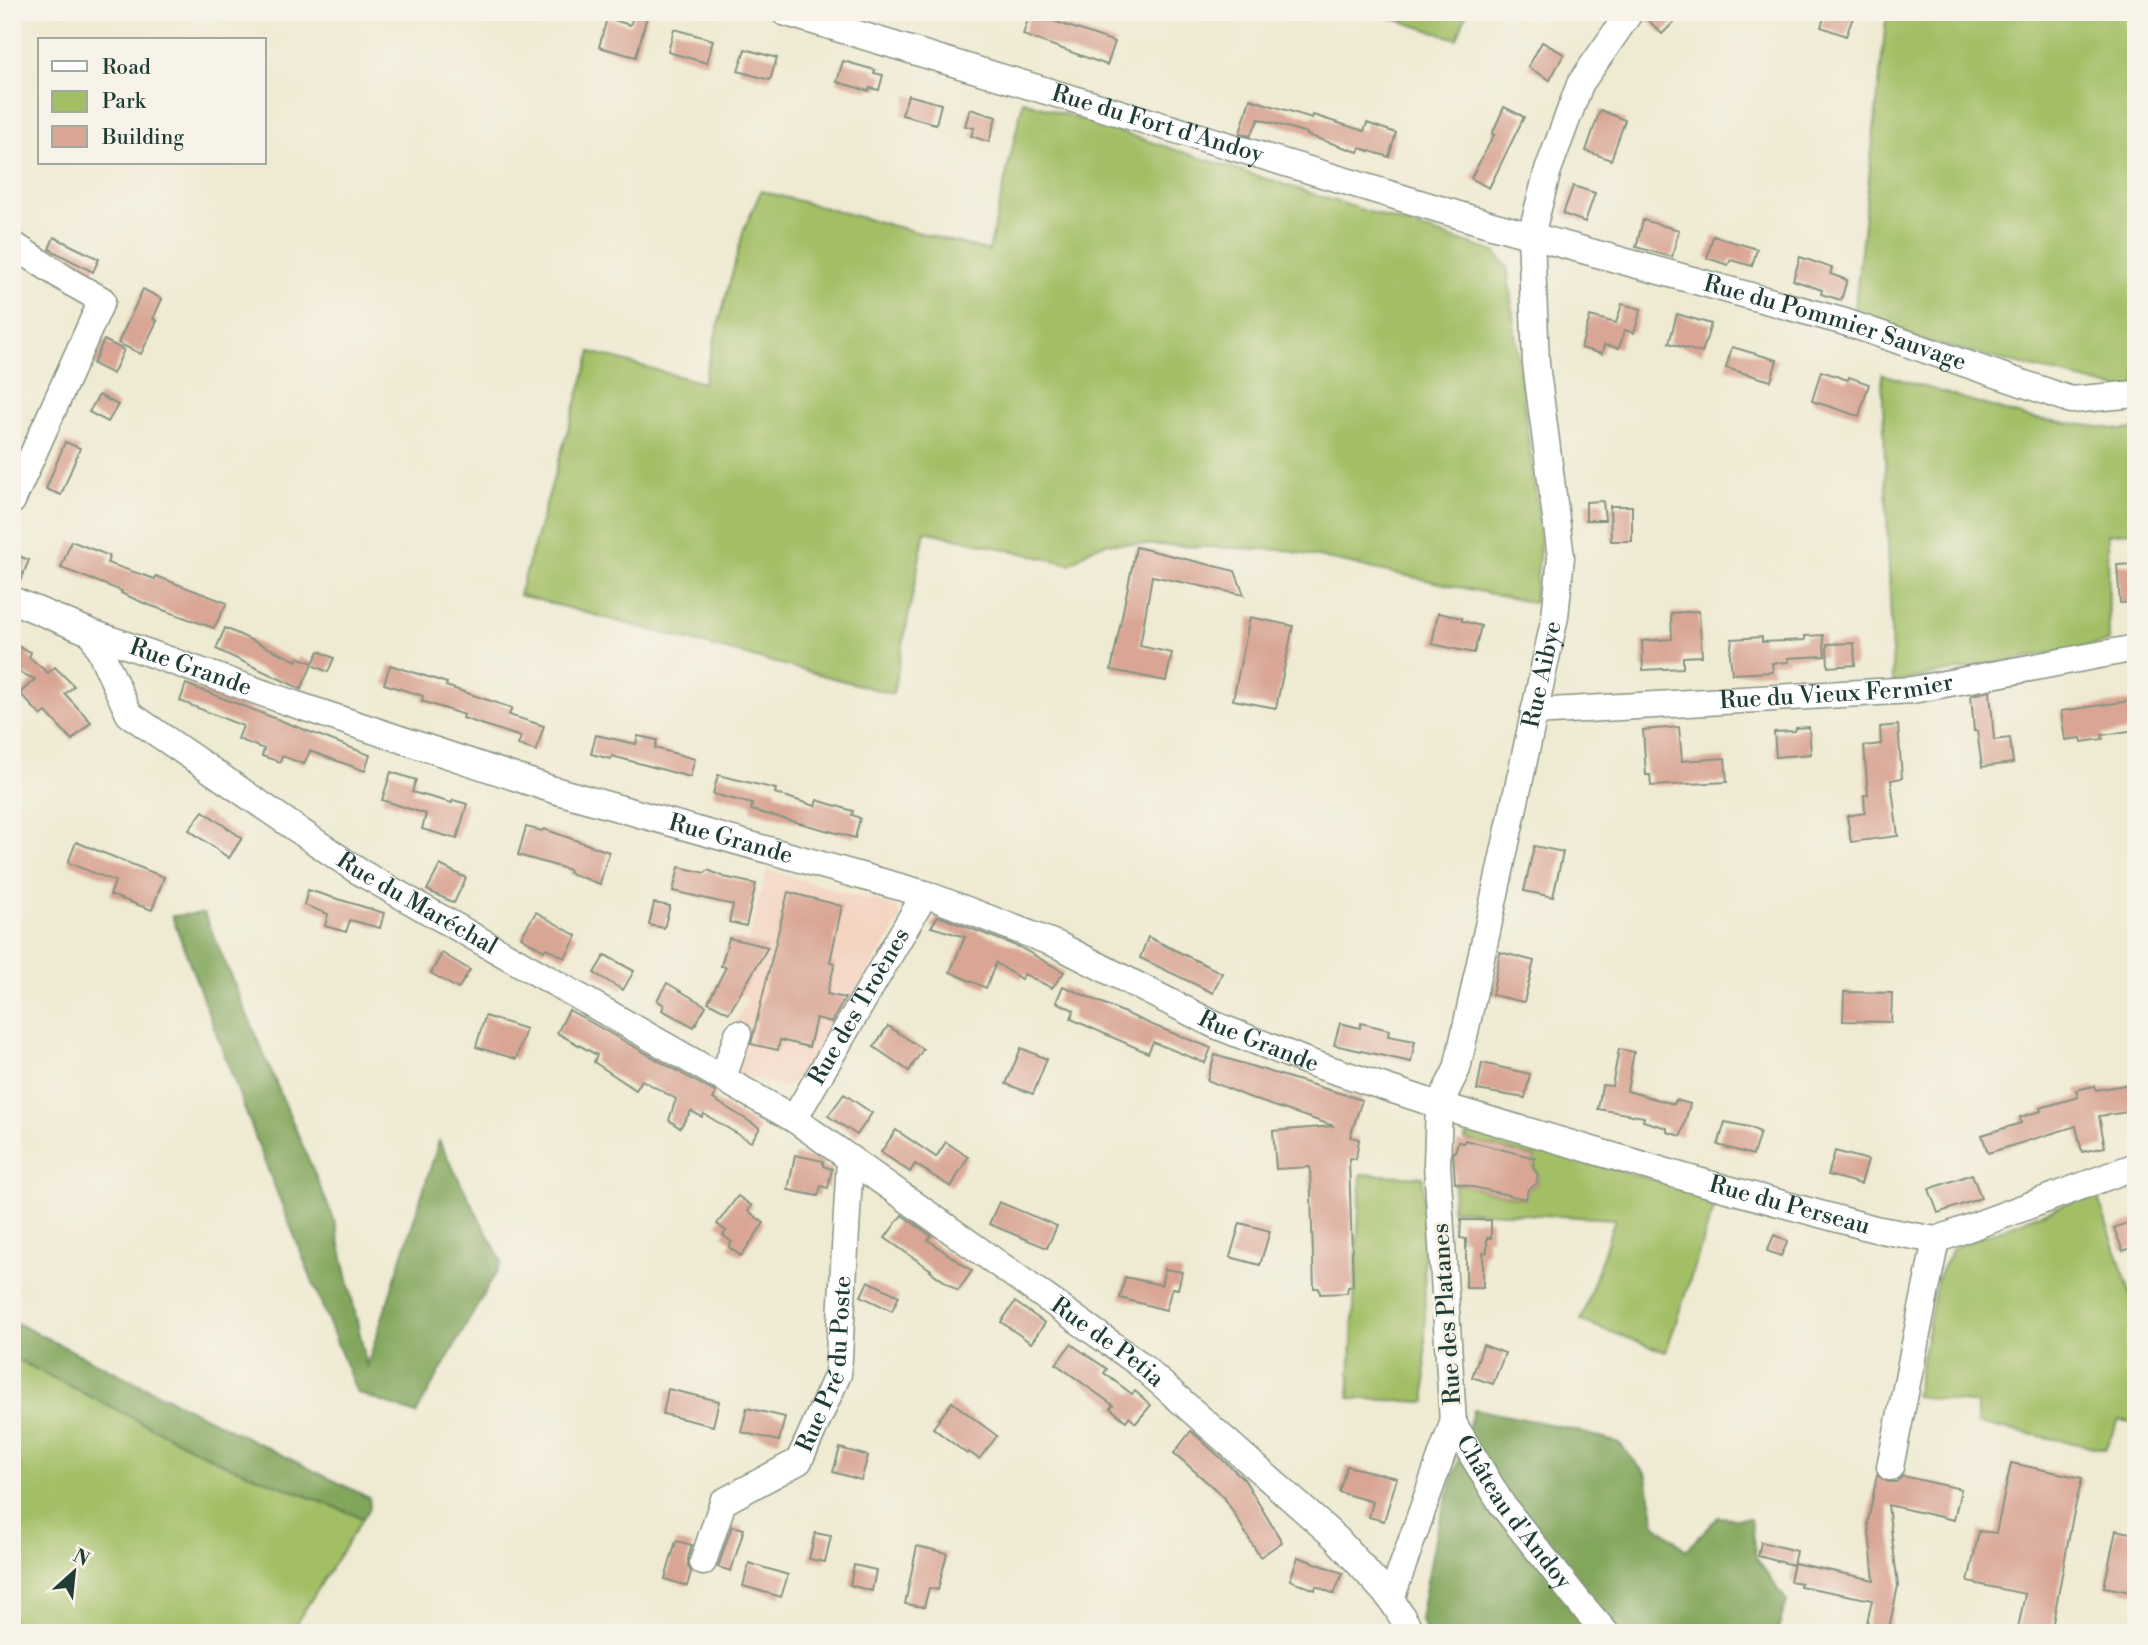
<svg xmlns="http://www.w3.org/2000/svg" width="2148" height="1645" font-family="'Libre Bodoni',serif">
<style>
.built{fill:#f4d3c1}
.green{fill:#a3bf66;stroke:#617e4d;stroke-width:2}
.forest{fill:#82a65b;stroke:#507248;stroke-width:2}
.building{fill:#d9a695}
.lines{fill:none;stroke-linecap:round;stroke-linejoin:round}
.minor-casing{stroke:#879483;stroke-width:29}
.minor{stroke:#fff;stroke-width:26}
.labels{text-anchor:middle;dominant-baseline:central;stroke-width:6;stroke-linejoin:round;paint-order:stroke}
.street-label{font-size:24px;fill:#1f3d34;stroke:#f7f3e8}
</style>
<rect width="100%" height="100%" fill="#f7f3e8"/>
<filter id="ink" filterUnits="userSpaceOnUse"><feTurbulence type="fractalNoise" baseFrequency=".0143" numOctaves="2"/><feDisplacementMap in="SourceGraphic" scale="14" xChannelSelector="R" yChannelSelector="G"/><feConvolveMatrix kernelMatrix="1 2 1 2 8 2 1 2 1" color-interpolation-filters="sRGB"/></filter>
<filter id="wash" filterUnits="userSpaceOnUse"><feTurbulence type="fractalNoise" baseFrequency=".00686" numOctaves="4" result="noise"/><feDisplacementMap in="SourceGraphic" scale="28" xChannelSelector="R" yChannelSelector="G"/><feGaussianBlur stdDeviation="1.57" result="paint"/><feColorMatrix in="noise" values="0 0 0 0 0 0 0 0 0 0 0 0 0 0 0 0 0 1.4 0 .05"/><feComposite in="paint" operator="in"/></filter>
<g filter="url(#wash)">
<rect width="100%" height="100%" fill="#efead2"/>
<path class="built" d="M767,869l77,24 53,13 4,13 -96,156 -22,12 -37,-10 -31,-17 33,-61 -12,-8z"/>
<g class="green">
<path d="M1372,12h95l-10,27z"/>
<path d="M1887,12h249v375l-16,2 -239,-59 -27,-16z"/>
<path d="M1023,101l472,151 12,15 34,272 -7,64 -249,-53 -178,-7 -16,6 -21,15 -145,-33 -32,163 -374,-99 72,-243 112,31 41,-154 17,-38 228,60z"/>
<path d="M1882,374l146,44 95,12 13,-1v102l-28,3 1,108 -216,40z"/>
<path d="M1467,1131l252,66 -11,28 -42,127 -85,-31 34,-102 -163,-9 3,-27 70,16 3,-10 8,-5 2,-9 -5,-8 2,-10 -70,-17z"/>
<path d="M1361,1174l62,3 3,225 -77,-4z"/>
<path d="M2096,1192l40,118v113l-17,-3 -14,29 -128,-25v-20l-62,-8 23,-120 15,-28z"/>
<path d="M12,1357l210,106 141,55 -73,115h-278z"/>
</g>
<g class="forest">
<path d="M204,913l131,309 32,144 72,-225 63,121 -86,152 -59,-21 -93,-233 -92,-244z"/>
<path d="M12,1321l357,177 1,10 -7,10 -141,-55 -210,-106z"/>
<path d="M1474,1409l85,17 60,17 28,33 8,48 31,26 32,-33 32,2 6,39 31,43 -10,32h-350l-7,-14 16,-86z"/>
</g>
<g id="blocks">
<g class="building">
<path d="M635,12h13l-12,45 -37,-10 8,-29 23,7z"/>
<path d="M1646,12h18l10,10 -12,12 -17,-17z"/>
<path d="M1826,12h29l-9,24 -25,-9z"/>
<path d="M1030,13l85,29 -8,23 -84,-30z"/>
<path d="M674,29l39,11 -6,23 -39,-11z"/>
<path d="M1542,42l22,12 -14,26 -22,-13z"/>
<path d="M745,49l32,9 -7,22 -32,-9z"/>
<path d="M843,61l32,9 -1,3 9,2 -4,15 -9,-2 -1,3 -32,-9z"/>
<path d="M908,95l33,9 -5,20 -34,-9z"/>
<path d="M1250,99l62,19 1,-3 51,16 3,-8 29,10 -7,24 -29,-9 -2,4 -51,-17v-2l-48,-14 -9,17 -10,-3z"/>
<path d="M1504,107l20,10 -35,71 -18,-10 23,-43 -2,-1z"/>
<path d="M970,109l26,8 -7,25 -18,-6 3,-8 -9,-2z"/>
<path d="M1600,110l25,10 -14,40 -25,-9z"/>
<path d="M1573,186l22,7 -10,29 -22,-8z"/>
<path d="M1643,220l36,10 -7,27 -36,-10z"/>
<path d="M1713,236l44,13 -5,17 -21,-6 -3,5 -21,-7z"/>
<path d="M54,237l45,22 -6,13 -44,-23z"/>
<path d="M1800,257l32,11 -2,6 17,6 -6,20 -20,-6 1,-4 -29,-10z"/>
<path d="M143,289l19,10 -9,20 4,2 -16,33 -23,-11z"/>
<path d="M1622,304l19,5 -7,24 -9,-3 -6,18 -15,-3 -2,9 -21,-6 9,-32 26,7z"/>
<path d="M1677,314l34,10 -9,29 -33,-10z"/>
<path d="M104,340l20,10 -11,24 -20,-10z"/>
<path d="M1732,347l45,13 -6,21 -45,-13z"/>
<path d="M1821,371l27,9 1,-3 20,7 -10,32 -47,-15z"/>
<path d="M99,395l19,10 -10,17 -19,-10z"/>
<path d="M65,442l15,6 -19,47 -15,-6z"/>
<path d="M1603,501l2,19h-19v-18z"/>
<path d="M1610,506h22v35h-21z"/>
<path d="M71,541l39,15 -3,7 48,16 1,-3 71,27 -13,25 -68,-24 -25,-11 1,-2 -61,-23z"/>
<path d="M1136,547l99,24 9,24 -92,-19 -12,70 32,7 -6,28 -55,-11z"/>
<path d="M12,553l17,7 -11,26 -6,-1z"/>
<path d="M2136,564v38l-16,1 -3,-38z"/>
<path d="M1699,611l3,45 -19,1v11l-40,2 -1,-29 30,-2 -1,-26z"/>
<path d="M1438,613l24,5v3l19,5 -7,27 -42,-9z"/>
<path d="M1250,617l43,9 -17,82 -43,-8z"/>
<path d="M225,628l72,33 1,-4 15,6 6,-12 15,7 -6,14 -16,-7 -11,24 -85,-40z"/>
<path d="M1823,635l2,21 -37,2 1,4 -17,1 1,9 -41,2 -2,-19 2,-16 30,-2v5l43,-2v-4z"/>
<path d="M1854,643l1,22 -27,2 -1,-23z"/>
<path d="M12,644l19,8 -2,5 19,16 7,-6 19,19 -9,8 26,28 -19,18 -26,-28 -5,4 -21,-23 15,-14 -23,-10z"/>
<path d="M390,665l57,18 -1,3 66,22 -3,7 35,11 -8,25 -18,-6 3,-8 -58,-19 1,-3 -42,-14 1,-5 -39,-12z"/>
<path d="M186,684l184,71 -5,16 -55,-20 -6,13 -22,-8 -2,6 -18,-6 2,-7 -26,-10 5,-13 -63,-25z"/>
<path d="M1990,691l4,49 16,-2 3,25 -31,4 -5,-36h-3l-3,-36z"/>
<path d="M2136,700v30l-34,5 1,4 -21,3 -1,-4 -16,2 -4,-29z"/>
<path d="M1898,725l4,53 -11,2 7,56 -47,6 -4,-26 18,-3 -1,-18h4l-4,-49 17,-2 -1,-17z"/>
<path d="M1679,727l3,34 43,-3 2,24 -76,4 -1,-11h-4l-3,-45z"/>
<path d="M1809,727l2,27 -35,3 -2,-25 21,-1 1,-3z"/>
<path d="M596,735l40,9 2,-8 19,4 -2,8 40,11 -5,18 -78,-21 -1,3 -20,-5z"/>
<path d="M391,772l25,8 -4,12 40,11 1,-3 14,4 -10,35 -35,-10 4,-15 -44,-14z"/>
<path d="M718,775l58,14 -1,4 40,13 2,-6 36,11 -1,4 8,3 -5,20 -104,-28 1,-6 -39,-10z"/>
<path d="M203,811l39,27 -13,20 -40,-28z"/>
<path d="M526,827l16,4 2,-2 65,23 -9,32 -31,-11 1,-3 -52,-15z"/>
<path d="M76,842l88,35 -12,33 -42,-15 5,-14 -47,-18z"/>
<path d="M1534,846l29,6 -10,45 -29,-6z"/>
<path d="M440,865l26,13 -12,25 -27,-13z"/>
<path d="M679,867l26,6 3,-3 16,7 32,7 -10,42 -17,-4 4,-17 -60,-14z"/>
<path d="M308,890l76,23 -4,15 -30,-8 -4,12 -21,-6 3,-12 -24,-9z"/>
<path d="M788,892l54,14 -12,56 5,1 -8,31 18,4 -13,24 -16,-4 -7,29 -29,-7 -2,10 -27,-6z"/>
<path d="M654,903l16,3 -6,22 -15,-3z"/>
<path d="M536,912l41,24 -12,22 -19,-10 -2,3 -23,-14z"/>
<path d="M938,916l81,31 45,25 -12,16 -28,-14 -3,5 -25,-16 -10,25 -36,-16 15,-35 -34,-10z"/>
<path d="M1148,937l74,36 -9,20 -73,-35z"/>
<path d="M729,938l39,9 -39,66 -21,-11 18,-35 -5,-1z"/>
<path d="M1500,952l34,9 -10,41 -32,-7z"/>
<path d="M442,953l28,17 -12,19 -27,-16z"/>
<path d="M605,955l29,16 -11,19 -29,-17z"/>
<path d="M667,983l39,23 -12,21 -32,-17 2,-5 -7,-5z"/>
<path d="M1063,986l92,40 56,22 -6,15 -52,-21 -5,11 -77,-34 3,-9 -18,-8z"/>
<path d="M1844,992l48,1 -1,29 -48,-1z"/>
<path d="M569,1010l147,83 -3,6 47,29 -9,14 -47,-28 -2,3 -11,-6 -11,17 -11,-8 7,-21 -34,-19 -6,10 -42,-28 3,-7 -40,-22z"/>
<path d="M485,1016l41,13 -10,30 -40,-12z"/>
<path d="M1340,1023l20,5 1,-5 28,7 -1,6 27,5 -4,21 -77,-17z"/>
<path d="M888,1026l35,23 -14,22 -35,-24z"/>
<path d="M1021,1048l26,11 -14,35 -27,-10z"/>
<path d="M1619,1049l15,3 -7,39 47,13 2,-4 14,4 -9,32 -14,-4v-4l-24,-7 1,-4 -46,-8 4,-24 10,1z"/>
<path d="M1215,1055l147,45 -12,37 9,2 -3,20 -7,-1 4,128 -5,1 -1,6 -27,1 -1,-6h-5l-4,-121 -34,2 -3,-38 61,-5 -78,-26 -49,-20z"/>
<path d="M1482,1063l48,11 -5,24 -48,-8z"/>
<path d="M2136,1083v28l-37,5 6,31 -23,5 -6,-26 -88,27 -6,-18 39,-12 -1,-6 21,-6 -1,-3 38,-11 -2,-7 18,-4 2,4z"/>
<path d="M844,1094l28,19 -15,22 -29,-19z"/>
<path d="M1725,1122l24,5 11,5 -7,23 -35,-10z"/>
<path d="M896,1130l40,27 10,-15 22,15 -17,30 -36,-23 -5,8 -29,-20z"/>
<path d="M1465,1140l70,18 -2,9 5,8 -2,9 -8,5 -2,10 -71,-16 -2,-31h2l3,-10 6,1z"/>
<path d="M1835,1151l33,9 -7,24 -33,-9z"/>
<path d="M795,1155l28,6v5l9,3 -4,19 -7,-2 -3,10 -30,-6z"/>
<path d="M1972,1174l9,24 -43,15 -9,-24z"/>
<path d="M738,1196l14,10 -4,5 16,12 -23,33 -12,-9 3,-5 -9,-7 3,-4 -9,-7z"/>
<path d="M999,1202l58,24 -10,22 -58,-24z"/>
<path d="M902,1215l29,21 -3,4 44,31 -14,20 -28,-20 1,-1 -46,-32z"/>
<path d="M2136,1219v27l-13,5 -9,-23z"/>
<path d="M1461,1220h30v18h-4v14l-4,1v35h-17v-49l-6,-1z"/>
<path d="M1240,1223l30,8 -10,34 -30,-8z"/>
<path d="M1774,1235l14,6 -7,15 -14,-5z"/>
<path d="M1165,1269l17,3 -4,17 -6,-1 -6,22 -46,-12 5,-21 36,8z"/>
<path d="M868,1281l31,15 -7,15 -31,-15z"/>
<path d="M1015,1302l30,21 -14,20 -30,-21z"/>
<path d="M1071,1344l36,25 -3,4 28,21 3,-3 16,14 -15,18 -7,-6 -3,4 -16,-13 3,-3 -57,-41z"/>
<path d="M1483,1345l22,8 -12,31 -21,-7z"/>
<path d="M668,1389l51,12 -6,25 -50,-12z"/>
<path d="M952,1402l45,34 -18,23 -10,-7 -2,2 -34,-26z"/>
<path d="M747,1408l38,9 -6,24 -38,-9z"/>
<path d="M1191,1431l53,48 38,63 -22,15 -36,-60 -50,-44z"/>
<path d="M840,1448l28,8 -7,24 -28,-8z"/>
<path d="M2011,1463l71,15 -10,43 -21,112h-34l8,-39 -57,-12 11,-51 17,2z"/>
<path d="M1347,1466l50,12 -13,43 -15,-4 4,-15 -34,-10z"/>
<path d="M1877,1475l11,7h8l7,-6 58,13 -7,31 -66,-15 10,81 -10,47h-23l7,-33 -72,-14 1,-3 -11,-2 4,-18 80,17 -6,-58z"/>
<path d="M732,1526l12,3 -13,42 -13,-4z"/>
<path d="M2116,1530l20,4v59l-32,-6z"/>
<path d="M815,1533l16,3 -6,26 -16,-3z"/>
<path d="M676,1541l16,4 -4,13v8l3,6 -4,14 -22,-7z"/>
<path d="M1761,1542l35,9 -3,14 -35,-9z"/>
<path d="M917,1546l30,7 -9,37 -9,-2 -5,19 -19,-3z"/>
<path d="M1298,1557l45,16 -9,21 -18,-8 -1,4 -25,-10z"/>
<path d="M749,1563l39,12 -7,22 -38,-11z"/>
<path d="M854,1565l22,5 -4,21 -22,-6z"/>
</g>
</g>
</g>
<g filter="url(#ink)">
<use href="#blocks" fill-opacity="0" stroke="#879483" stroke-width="2"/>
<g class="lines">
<g class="minor-casing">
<g id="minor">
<path id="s1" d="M784,12l708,213 353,97 226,78 65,-6"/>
<path d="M12,244l58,38 32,18 -90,201"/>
<path id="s2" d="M12,600l80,33 199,70 263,87 371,104 133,51 157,80 93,37 131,43 248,73 188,51 61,11 200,-74"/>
<path id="s3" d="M92,633l37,81 229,157 436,248 344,244 198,175 55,61"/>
<path id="s4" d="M1534,712l378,-22 224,-42"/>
<path d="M723,1078l15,-44"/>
<path id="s5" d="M794,1119l131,-225"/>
<path id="s6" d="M1453,1423l50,83 76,96 27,31"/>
<path d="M1890,1467l46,-227"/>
<path id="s7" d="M703,1562l20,-60 76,-41 39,-87 12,-215"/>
<path id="s8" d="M1412,1633l-21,-34 62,-176 -16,-259 2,-59 18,-36 98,-452 6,-60 -25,-193 -5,-129 17,-65 32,-86 50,-72"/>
</g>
</g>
<use href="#minor" class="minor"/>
</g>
</g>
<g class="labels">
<g class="street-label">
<text stroke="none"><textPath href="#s1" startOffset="390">Rue du Fort d'Andoy</textPath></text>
<text stroke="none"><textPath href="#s1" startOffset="1096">Rue du Pommier Sauvage</textPath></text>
<text stroke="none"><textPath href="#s2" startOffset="191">Rue Grande</textPath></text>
<text stroke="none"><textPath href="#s8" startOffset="989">Rue Aibye</textPath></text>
<text stroke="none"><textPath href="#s4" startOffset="303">Rue du Vieux Fermier</textPath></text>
<text stroke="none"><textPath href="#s2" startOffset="758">Rue Grande</textPath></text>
<text stroke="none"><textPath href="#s3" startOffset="434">Rue du Maréchal</textPath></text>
<text stroke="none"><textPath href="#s5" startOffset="130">Rue des Troènes</textPath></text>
<text stroke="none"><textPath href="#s2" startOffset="1325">Rue Grande</textPath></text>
<text stroke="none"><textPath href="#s2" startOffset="1881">Rue du Perseau</textPath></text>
<text transform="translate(1447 1314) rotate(-94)">Rue des Platanes</text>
<text stroke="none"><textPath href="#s3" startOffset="1253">Rue de Petia</textPath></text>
<text stroke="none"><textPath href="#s7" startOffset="252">Rue Pré du Poste</textPath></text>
<text stroke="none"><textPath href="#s6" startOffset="108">Château d'Andoy</textPath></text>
</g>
</g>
<rect width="2148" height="1645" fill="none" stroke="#f7f3e8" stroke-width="42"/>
<rect x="38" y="38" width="228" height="126" fill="#f7f3e8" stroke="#a1aaa0" stroke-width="2"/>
<rect x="52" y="61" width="35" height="10" fill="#ffffff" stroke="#a1aaa0" stroke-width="2"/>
<text x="102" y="74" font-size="21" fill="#1f3d34">Road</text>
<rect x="52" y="91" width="35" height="21" fill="#a3bf66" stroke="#a1aaa0" stroke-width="2"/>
<text x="102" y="108" font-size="21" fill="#1f3d34">Park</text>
<rect x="52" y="126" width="35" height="21" fill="#d9a695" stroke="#a1aaa0" stroke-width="2"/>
<text x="102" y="144" font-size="21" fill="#1f3d34">Building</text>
<g transform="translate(74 1572) rotate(27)" stroke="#f7f3e8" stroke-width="5" paint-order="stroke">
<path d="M0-5L12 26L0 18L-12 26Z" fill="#1f3d34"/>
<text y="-10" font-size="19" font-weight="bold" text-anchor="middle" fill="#1f3d34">N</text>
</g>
</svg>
